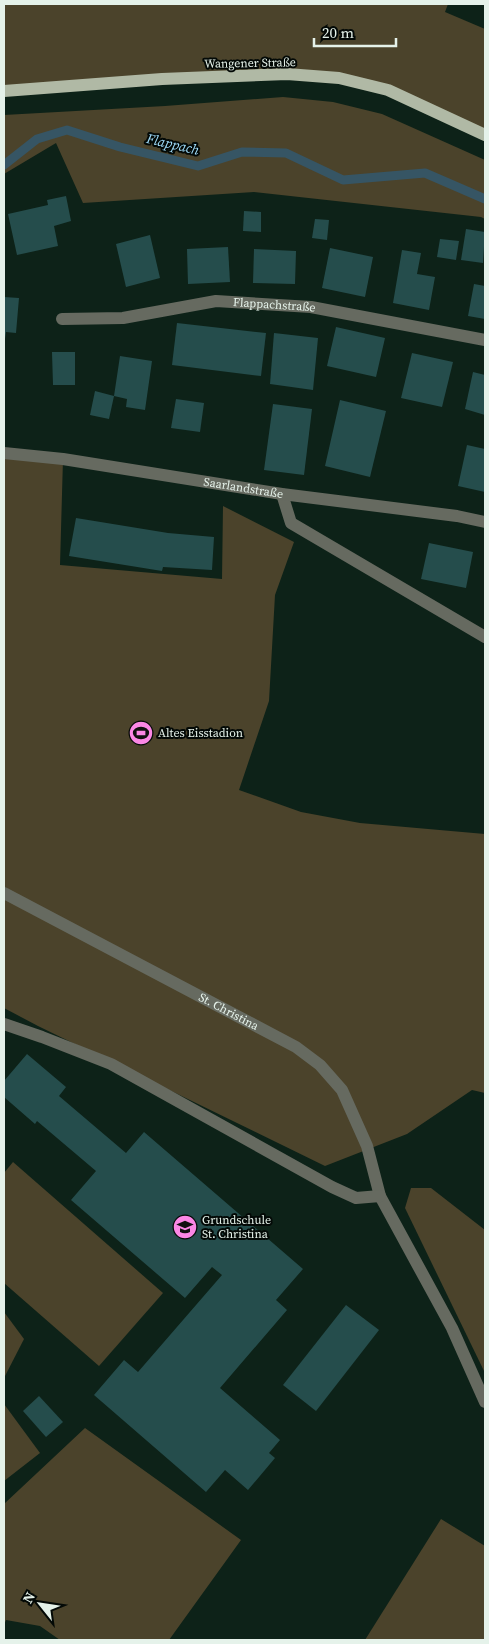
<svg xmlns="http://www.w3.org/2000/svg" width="489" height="1644" font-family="'Source Serif 4',serif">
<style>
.green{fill:#4b432b}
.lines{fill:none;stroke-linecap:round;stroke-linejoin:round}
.stream{stroke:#365564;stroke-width:9}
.building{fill:#254d4c}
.service{stroke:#666a60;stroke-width:12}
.minor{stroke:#666a60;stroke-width:12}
.primary{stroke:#b0b9a5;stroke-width:12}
.labels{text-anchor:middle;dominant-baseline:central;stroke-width:4;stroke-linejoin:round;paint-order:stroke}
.street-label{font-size:12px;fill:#e5f2ea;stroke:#030906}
.poi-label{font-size:12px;fill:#e5f2ea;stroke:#030906;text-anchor:start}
.water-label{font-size:14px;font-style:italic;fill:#a1defc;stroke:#030906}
</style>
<rect width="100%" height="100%" fill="#0d2218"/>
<g class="green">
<path d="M4,4h439l4,1 1,-1 -3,8 40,17v106l-97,-45 -101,-16 -283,17z"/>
<path d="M283,97l50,5 49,12 103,46v59l-4,-2 -227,-25 -171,11 -27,-60 -52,31v-59l161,-9z"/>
<path d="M4,452l59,7 -3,106 162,14 1,-73 71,36 -19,53 -6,106 -30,89 62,22 59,11 125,11v259l-13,-3 -65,44 -82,32 -287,-140 -34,-18z"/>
<path d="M13,1162l150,131 -64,73 -95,-83v-110z"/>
<path d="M411,1188h20l54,42v143l-80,-165z"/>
<path d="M4,1312l20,27 -20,39z"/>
<path d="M4,1404l36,49 -36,28z"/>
<path d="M85,1428l156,112 -72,100h-109l-20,-14 -34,-6 -2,5v-121z"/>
<path d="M441,1519l44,27v94h-120z"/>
</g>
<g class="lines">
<path class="stream" d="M4,165l33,-26 30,-9 53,17 78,19 44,-14 44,1 57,27 82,-7 60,26"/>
</g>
<g class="building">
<path d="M66,196l5,25 -17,5 4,20 -41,9 -9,-41 40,-9 -1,-5z"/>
<path d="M244,211l17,1v20l-18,-1z"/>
<path d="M315,219l14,1 -2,20 -15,-2z"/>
<path d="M466,229l19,3 -2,31 -22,-3z"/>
<path d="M150,235l10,43 -34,9 -10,-43z"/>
<path d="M440,239l19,2 -3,19 -19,-3z"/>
<path d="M228,247l2,35 -42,2 -1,-35z"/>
<path d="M330,248l43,9 -8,40 -43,-9z"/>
<path d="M254,249l42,2 -1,33 -42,-1z"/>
<path d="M402,250l19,3 -4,21 18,3 -6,33 -36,-7z"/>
<path d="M474,284l11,2v33l-17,-3z"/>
<path d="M4,297l15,1 -3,35 -10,-1 -1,7h-1z"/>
<path d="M177,323l89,10 -5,43 -89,-11z"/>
<path d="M336,327l49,11 -9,39 -49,-11z"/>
<path d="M274,333l44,5 -5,52 -43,-6z"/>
<path d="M52,352h23v33h-22z"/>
<path d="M412,353l41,9 -11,45 -41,-9z"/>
<path d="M120,356l32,5 -7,49 -19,-3 1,-8 -13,-3z"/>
<path d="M473,372l12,3v40l-20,-6z"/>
<path d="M95,391l19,5 -5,23 -19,-4z"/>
<path d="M176,399l28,4 -4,29 -29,-4z"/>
<path d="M340,400l46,11 -16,66 -45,-11z"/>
<path d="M273,404l39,5 -8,66 -40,-5z"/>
<path d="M467,445l18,4v43l-27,-6z"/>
<path d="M76,518l92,15 46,4 -2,33 -49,-3 -1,4 -93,-15z"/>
<path d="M429,543l44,9 -7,36 -45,-9z"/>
<path d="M27,1054l39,33 -7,9 67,57 18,-21 159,137 -27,31 11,10 -67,78 60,52 -11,13 6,5 -27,32 -23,-20 -19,22 -112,-97 30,-35 14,12 84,-97 -10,-8 -27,31 -114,-98 25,-29 -59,-50 -2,3 -31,-27v-16z"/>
<path d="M346,1305l33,25 -63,81 -33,-26z"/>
<path d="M39,1396l24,26 -17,15 -23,-26z"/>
</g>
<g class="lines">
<path class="service" d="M282,494l9,29 194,114"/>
<g class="minor">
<path id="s1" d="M62,319l61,-1 93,-17 95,6 174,33"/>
<path id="s2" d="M4,453l59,6 219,35 175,22 28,6"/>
<path id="s3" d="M4,893l292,154 24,18 22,25 25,56 13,50 72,132 33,74"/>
<path d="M4,1024l38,13 69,27 221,123 24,11 24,-2"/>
</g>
<path class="primary" d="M4,91l158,-12 125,-5 52,4 49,12 97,45"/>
</g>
<defs>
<g id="stadium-disc" transform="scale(1.25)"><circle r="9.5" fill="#fb87e5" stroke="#030906"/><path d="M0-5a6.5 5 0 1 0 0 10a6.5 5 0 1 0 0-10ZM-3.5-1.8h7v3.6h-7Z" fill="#111"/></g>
<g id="school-disc" transform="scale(1.25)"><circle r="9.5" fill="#fb87e5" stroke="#030906"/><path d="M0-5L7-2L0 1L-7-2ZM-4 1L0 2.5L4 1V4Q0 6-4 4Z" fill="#111"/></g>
</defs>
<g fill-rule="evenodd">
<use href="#stadium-disc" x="141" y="733"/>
<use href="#school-disc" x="185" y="1227"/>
</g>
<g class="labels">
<g class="street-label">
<text transform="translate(250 63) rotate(-1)">Wangener Straße</text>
<text stroke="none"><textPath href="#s1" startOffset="214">Flappachstraße</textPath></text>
<text stroke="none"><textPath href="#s2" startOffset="242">Saarlandstraße</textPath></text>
<text stroke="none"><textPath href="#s3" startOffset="254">St. Christina</textPath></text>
</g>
<g class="poi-label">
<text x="158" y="733">Altes Eisstadion</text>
<text x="202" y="1220">Grundschule<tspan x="202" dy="14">St. Christina</tspan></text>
</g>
<g class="water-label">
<text transform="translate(173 144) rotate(13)">Flappach</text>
</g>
</g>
<rect width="489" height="1644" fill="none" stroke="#e5f2ea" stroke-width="10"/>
<g transform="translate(40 1604) rotate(300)" stroke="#030906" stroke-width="4" paint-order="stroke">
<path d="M0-4L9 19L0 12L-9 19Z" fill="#e5f2ea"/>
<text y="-8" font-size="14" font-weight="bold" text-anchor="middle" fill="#e5f2ea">N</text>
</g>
<path d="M314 38v8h82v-8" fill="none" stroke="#e5f2ea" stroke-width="2.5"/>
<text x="322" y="38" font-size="15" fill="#e5f2ea" stroke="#030906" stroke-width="4" paint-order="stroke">20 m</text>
</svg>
